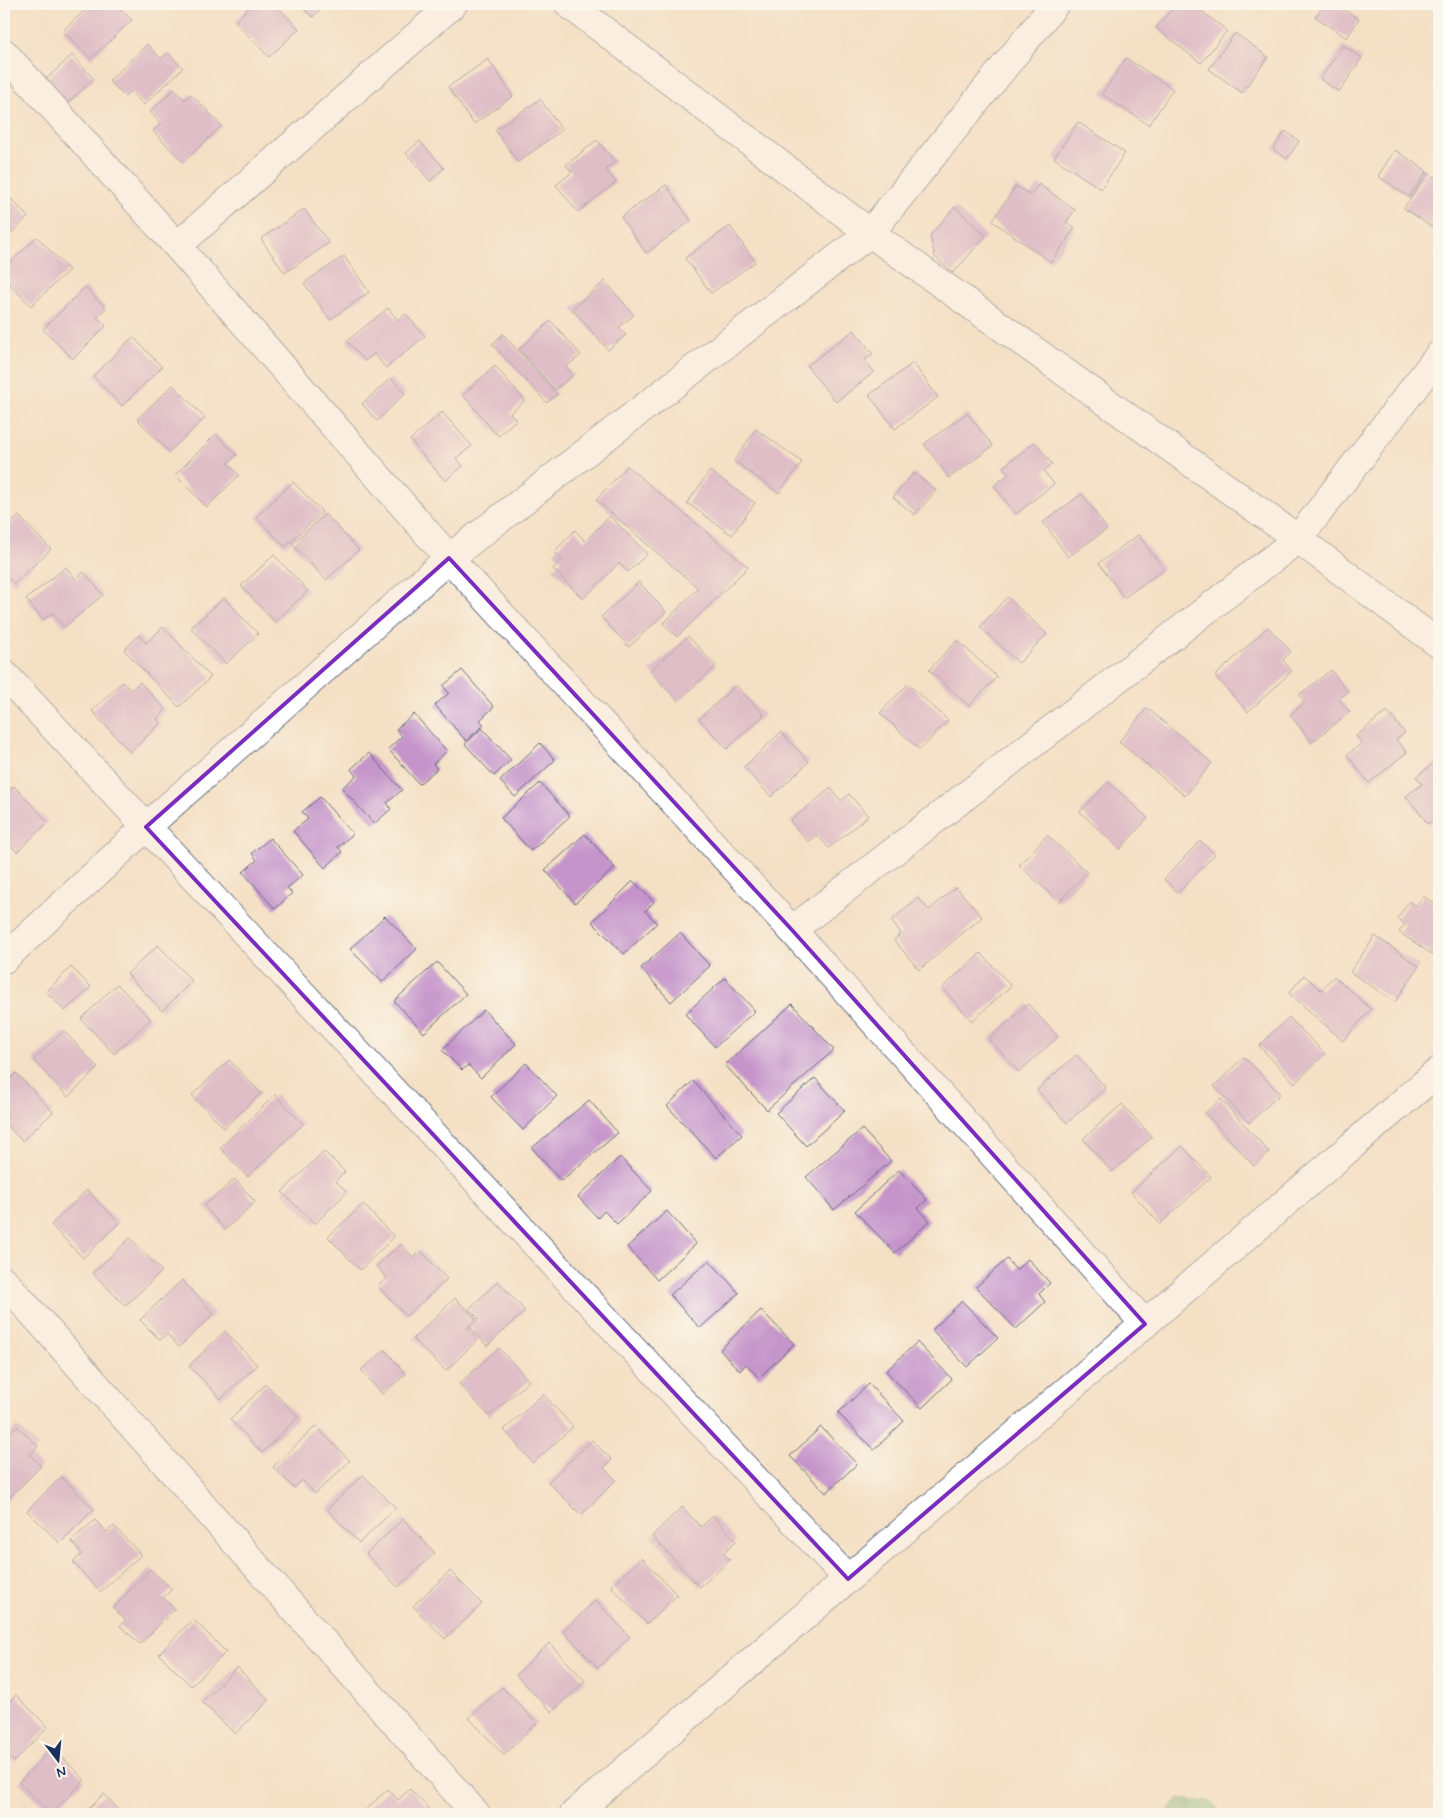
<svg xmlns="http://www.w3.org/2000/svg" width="1443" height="1818" font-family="Mynerve,sans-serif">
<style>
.forest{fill:url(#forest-firs);stroke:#4a746c}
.building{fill:#c594ca}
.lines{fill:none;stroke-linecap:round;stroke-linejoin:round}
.minor-casing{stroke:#676d82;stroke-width:30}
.minor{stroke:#fff;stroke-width:28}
.marked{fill:none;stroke:#7b2cbf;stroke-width:4;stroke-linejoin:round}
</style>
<defs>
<pattern id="forest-firs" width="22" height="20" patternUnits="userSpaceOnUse" patternTransform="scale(1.25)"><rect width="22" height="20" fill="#78b87a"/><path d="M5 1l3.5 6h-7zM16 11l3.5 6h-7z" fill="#629667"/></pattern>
</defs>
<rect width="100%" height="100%" fill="#fbf7ec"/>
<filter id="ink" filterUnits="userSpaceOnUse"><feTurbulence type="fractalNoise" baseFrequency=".02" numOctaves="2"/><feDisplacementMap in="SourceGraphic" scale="10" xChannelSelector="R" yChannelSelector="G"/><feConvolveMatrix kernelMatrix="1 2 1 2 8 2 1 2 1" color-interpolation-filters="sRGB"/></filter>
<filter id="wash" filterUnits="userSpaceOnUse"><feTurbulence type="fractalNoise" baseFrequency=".0096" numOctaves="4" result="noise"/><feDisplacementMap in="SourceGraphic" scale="20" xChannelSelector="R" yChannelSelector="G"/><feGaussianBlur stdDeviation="1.12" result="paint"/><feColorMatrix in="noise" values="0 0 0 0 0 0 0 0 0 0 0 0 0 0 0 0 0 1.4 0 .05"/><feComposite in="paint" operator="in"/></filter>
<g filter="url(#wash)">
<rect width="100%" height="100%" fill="#f4e0c4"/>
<path class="forest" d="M1178,1799l31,3 18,12h-62z"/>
<g id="blocks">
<g class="building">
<path d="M91,4h24l17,16 -41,39 -28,-28z"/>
<path d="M252,4h23l24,25 -30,28 -34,-36z"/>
<path d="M298,4h27l-12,13z"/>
<path d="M1176,4h17l34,27 -26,32 -45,-35z"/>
<path d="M1325,4h11l23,15 -12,19 -32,-21z"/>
<path d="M1235,33l33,24 -26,36 -33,-24z"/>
<path d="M147,44l14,15 7,-6 15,15 -39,37 -14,-14 -5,6 -16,-16z"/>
<path d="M1343,45l19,13 -23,34 -19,-13z"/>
<path d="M72,55l22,24 -31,28 -21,-24z"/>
<path d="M1126,58l47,31 -24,36 -47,-31z"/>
<path d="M488,59l25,37 -39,28 -26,-37z"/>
<path d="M174,89l11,11 6,-6 31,32 -39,36 -30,-31 8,-7 -11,-12z"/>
<path d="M540,99l22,31 -44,32 -23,-32z"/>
<path d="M1078,122l47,31 -24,36 -47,-31z"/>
<path d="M1285,131l14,10 -12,18 -14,-10z"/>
<path d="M597,140l18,22 -9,7 10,13 -38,30 -22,-27 16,-13 -6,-7z"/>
<path d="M420,141l24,27 -14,13 -24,-28z"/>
<path d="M1395,150l32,21 -18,26 -31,-21z"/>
<path d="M1428,173l11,8v51l-35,-24z"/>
<path d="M1039,184l36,26 -9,12 9,6 -24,34 -59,-41 24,-35 14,9z"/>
<path d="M666,185l25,36 -45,32 -25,-36z"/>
<path d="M4,191l24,26 -24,23z"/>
<path d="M955,207l31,29 -33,37 -18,-16 -5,-22z"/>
<path d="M304,209l25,34 -44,30 -24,-34z"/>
<path d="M730,226l25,36 -44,31 -26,-35z"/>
<path d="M37,237l32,33 -38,36 -27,-28v-10z"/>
<path d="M344,256l25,36 -39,28 -26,-37z"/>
<path d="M605,281l29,34 -15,12 7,8 -18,15 -36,-41z"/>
<path d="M85,287l21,21 -9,9 9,9 -33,33 -30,-30z"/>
<path d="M388,308l10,12 8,-6 19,22 -39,32 -12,-14 -9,7 -18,-20z"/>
<path d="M551,321l30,34 -15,12 7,8 -18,15 -36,-41z"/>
<path d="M854,330l19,24 -8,6 9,12 -38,30 -29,-36z"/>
<path d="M503,334l54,60 -10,9 -55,-59z"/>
<path d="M133,337l29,30 -40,39 -29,-30z"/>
<path d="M913,363l25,34 -43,32 -26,-34z"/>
<path d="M495,366l30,34 -15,13 6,7 -18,16 -35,-41z"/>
<path d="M391,378l14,15 -28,28 -15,-17z"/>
<path d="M173,385l32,33 -36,34 -32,-33z"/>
<path d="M442,412l30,34 -16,12 7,8 -18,15 -35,-41z"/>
<path d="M967,413l26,33 -44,32 -25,-34z"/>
<path d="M756,429l46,33 -23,31 -45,-32z"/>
<path d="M216,434l21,21 -9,8 11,12 -32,32 -32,-32z"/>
<path d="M1035,442l17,22 -8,7 10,13 -38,30 -22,-28 15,-12 -6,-7z"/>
<path d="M627,466l121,101 -71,70 -14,-13 35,-36 -102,-88z"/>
<path d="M710,471l45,32 -23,32 -45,-32z"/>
<path d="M914,473l22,17 -21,25 -22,-18z"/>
<path d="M293,482l29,30 -37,35 -29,-30z"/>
<path d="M1082,494l25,35 -39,28 -25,-35z"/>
<path d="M325,514l34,36 -33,30 -34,-36z"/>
<path d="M19,516l32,33 -37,35 -10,-11v-43z"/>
<path d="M610,516l37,38 -19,18 -9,-9 -36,36 -30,-30 9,-9 -8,-8 21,-22 10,11z"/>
<path d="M1138,535l26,34 -40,29 -25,-35z"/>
<path d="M274,555l34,36 -33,31 -34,-36z"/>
<path d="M66,567l10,12 8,-7 19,23 -39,32 -11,-14 -10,7 -17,-21z"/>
<path d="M639,582l27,30 -37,35 -28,-30z"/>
<path d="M1007,597l40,37 -28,29 -39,-36z"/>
<path d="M224,598l34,36 -32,30 -35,-36z"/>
<path d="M163,627l48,50 -32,30 -55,-57 15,-15 7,8z"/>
<path d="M1268,627l23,24 -8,9 9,11 -44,41 -33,-36z"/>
<path d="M688,636l28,30 -38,35 -28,-30z"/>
<path d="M957,640l40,37 -28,29 -40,-36z"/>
<path d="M462,670l32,37 -14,13 4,5 -18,16 -31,-36 14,-12 -6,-7z"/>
<path d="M1331,670l17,22 -9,7 11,13 -38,30 -22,-27 15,-13 -6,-7z"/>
<path d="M122,682l9,8 9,-8 26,28 -9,9 4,4 -31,29 -38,-41z"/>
<path d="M908,684l40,36 -28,30 -40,-37z"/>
<path d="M736,685l28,30 -37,34 -28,-30z"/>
<path d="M1147,708l65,55 -27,33 -66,-54z"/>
<path d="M1387,711l18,22 -9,7 11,12 -38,31 -22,-28 15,-12 -6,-7z"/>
<path d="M414,714l33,37 -14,13 4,5 -18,15 -31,-35 14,-13 -6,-7z"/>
<path d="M482,728l29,32 -17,16 -29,-32z"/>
<path d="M781,732l28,30 -38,35 -27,-30z"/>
<path d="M540,743l15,17 -40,37 -15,-16z"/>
<path d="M369,753l33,37 -15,13 4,6 -17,15 -32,-36 14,-12 -5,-7z"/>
<path d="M1439,759v56l-11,9 -22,-28 16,-12 -6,-7z"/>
<path d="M1108,782l40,36 -28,31 -40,-37z"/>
<path d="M540,783l30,33 -39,35 -30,-33z"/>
<path d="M14,786l34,36 -31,30 -13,-14v-42z"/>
<path d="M831,788l10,13 8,-7 19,22 -39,32 -12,-13 -9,7 -18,-21z"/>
<path d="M320,797l33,37 -15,13 4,5 -17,16 -32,-37 15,-12 -6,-7z"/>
<path d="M585,834l30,34 -40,35 -30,-33z"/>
<path d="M1047,835l40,37 -28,30 -40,-37z"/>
<path d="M270,838l33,37 -16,13 5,5 -17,16 -32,-37 14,-12 -5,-7z"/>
<path d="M1200,841l15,13 -37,39 -14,-14z"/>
<path d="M633,881l21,21 -9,9 12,12 -33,31 -32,-32z"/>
<path d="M956,887l26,30 -63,53 -25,-30 7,-7 -10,-12 27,-23 11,12z"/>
<path d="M1423,896l16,11v52l-40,-27 6,-8 -8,-5 12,-18 7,5z"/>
<path d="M385,916l32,33 -35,33 -32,-33z"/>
<path d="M680,933l30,33 -39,36 -30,-34z"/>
<path d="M1375,936l44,30 -24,36 -45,-30z"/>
<path d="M158,945l34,36 -30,30 -35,-37z"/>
<path d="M981,953l30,33 -39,35 -30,-33z"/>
<path d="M437,962l29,32 -42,39 -30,-32z"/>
<path d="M71,967l20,20 -26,24 -19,-19z"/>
<path d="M1304,975l17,15 13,-14 37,33 -28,32 -54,-48z"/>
<path d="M725,978l30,33 -40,36 -30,-33z"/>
<path d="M117,984l34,35 -37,35 -33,-35z"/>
<path d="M792,1004l42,46 -67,60 -42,-45z"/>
<path d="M1028,1004l30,33 -39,35 -30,-33z"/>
<path d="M484,1010l32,34 -35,34 -13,-13 -6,5 -20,-20z"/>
<path d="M1289,1017l36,37 -30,29 -36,-37z"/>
<path d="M64,1031l34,37 -30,29 -35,-37z"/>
<path d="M1076,1055l30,33 -39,35 -30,-33z"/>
<path d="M1244,1057l36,37 -31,29 -35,-37z"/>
<path d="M229,1060l32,33 -37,35 -32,-33z"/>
<path d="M526,1063l31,33 -34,34 -32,-33z"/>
<path d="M16,1073l37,39 -31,29 -18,-19v-37z"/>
<path d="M815,1078l30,33 -39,35 -30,-33z"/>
<path d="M693,1081l49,54 -26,23 -49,-52z"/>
<path d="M275,1095l28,29 -55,53 -28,-29z"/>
<path d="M1221,1099l48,53 -15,14 -49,-53z"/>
<path d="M589,1100l29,33 -57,48 -29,-33z"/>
<path d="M1122,1104l30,33 -40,35 -29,-33z"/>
<path d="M862,1129l29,32 -57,49 -28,-33z"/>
<path d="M1182,1146l29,31 -51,47 -29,-32z"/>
<path d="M324,1151l21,21 -10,9 12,11 -32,32 -33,-32z"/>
<path d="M620,1157l32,34 -35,33 -13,-13 -6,7 -20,-21z"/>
<path d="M899,1170l28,30 -9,8 12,13 -35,32 -40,-42z"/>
<path d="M235,1179l20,23 -30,28 -21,-24z"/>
<path d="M87,1190l32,33 -36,35 -32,-33z"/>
<path d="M363,1204l31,33 -34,33 -32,-33z"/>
<path d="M667,1211l29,33 -39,36 -30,-33z"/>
<path d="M130,1238l32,33 -37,35 -32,-33z"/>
<path d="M401,1244l12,13 7,-7 27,29 -41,37 -28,-30 9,-8 -11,-12z"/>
<path d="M1007,1259l9,11 12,-11 22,24 -11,11 6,8 -29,27 -40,-42z"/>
<path d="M709,1260l30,33 -39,35 -30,-33z"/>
<path d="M182,1280l32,34 -35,33 -12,-13 -7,6 -20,-20z"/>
<path d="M498,1281l27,30 -38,35 -17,-19 9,-8 -10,-10z"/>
<path d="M455,1298l21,21 -9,9 11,11 -32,32 -33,-32z"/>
<path d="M962,1301l36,37 -31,29 -35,-37z"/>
<path d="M761,1310l33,34 -35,34 -13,-14 -6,7 -20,-21z"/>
<path d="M225,1331l32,34 -36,34 -32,-33z"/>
<path d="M917,1342l35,37 -30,29 -36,-37z"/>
<path d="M499,1348l30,33 -40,35 -30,-32z"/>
<path d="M385,1350l21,24 -24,20 -21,-24z"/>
<path d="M266,1384l32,33 -36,36 -32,-34z"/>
<path d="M869,1384l35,37 -30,29 -36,-37z"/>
<path d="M543,1394l30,33 -40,36 -29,-33z"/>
<path d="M17,1426l21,20 -8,9 11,11 -35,35 -2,-3v-59z"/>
<path d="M316,1426l34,35 -35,33 -13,-14 -8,8 -21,-21z"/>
<path d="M821,1427l36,37 -31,29 -36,-37z"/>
<path d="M592,1440l20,20 -8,8 12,12 -35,35 -33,-33z"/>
<path d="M363,1475l33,33 -37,35 -32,-34z"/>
<path d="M61,1477l33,32 -34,34 -33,-32z"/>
<path d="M682,1507l19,20 12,-11 23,25 -13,12 7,7 -30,27 -48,-51z"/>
<path d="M403,1519l32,34 -37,34 -32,-33z"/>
<path d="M95,1520l12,12 7,-6 27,29 -41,37 -27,-30 9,-8 -11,-13z"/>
<path d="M642,1558l35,37 -30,29 -36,-38z"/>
<path d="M150,1569l22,20 -9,9 12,11 -35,35 -20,-18 6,-6 -13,-12z"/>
<path d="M450,1571l32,33 -37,35 -32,-33z"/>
<path d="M596,1600l34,37 -32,31 -35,-37z"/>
<path d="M193,1619l33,33 -35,34 -32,-32z"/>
<path d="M549,1643l36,38 -33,31 -36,-37z"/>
<path d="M237,1667l32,33 -34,34 -33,-32z"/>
<path d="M502,1687l35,36 -33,32 -35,-37z"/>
<path d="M16,1695l32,32 -34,35 -10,-10v-45z"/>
<path d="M53,1748l32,32 -34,34 -32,-32z"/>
<path d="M388,1789l10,11 12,-11 23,24 -72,1z"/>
<path d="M104,1794l19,20h-41z"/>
</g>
</g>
</g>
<g filter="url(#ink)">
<use href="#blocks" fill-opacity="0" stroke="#676d82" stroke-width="1"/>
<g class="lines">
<g class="minor-casing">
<g id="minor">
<path d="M569,4l301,229 428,306 141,105"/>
<path d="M4,53l173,193 272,312 343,372 353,394"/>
<path d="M177,246l276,-242"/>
<path d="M4,674l844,905"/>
<path d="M792,930l506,-391 141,-184"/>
<path d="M4,959l142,-132 303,-269 421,-325 185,-229"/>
<path d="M4,1281l472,533"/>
<path d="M574,1814l865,-743"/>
</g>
</g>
<use href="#minor" class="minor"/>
</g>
</g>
<path d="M0 0H1443V1818H0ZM449,558l343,372 353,394 -297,255 -702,-752z" fill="#f4e0c4" fill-opacity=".55" fill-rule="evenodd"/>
<path class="marked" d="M449,558l343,372 353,394 -297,255 -702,-752z"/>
<rect width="1443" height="1818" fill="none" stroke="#fbf7ec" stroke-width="20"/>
<g transform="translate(58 1760) rotate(164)" stroke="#fbf7ec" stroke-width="4" paint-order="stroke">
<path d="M0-4L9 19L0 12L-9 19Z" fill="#1b2f5e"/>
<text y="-8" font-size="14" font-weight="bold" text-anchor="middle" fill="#1b2f5e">N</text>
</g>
</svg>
